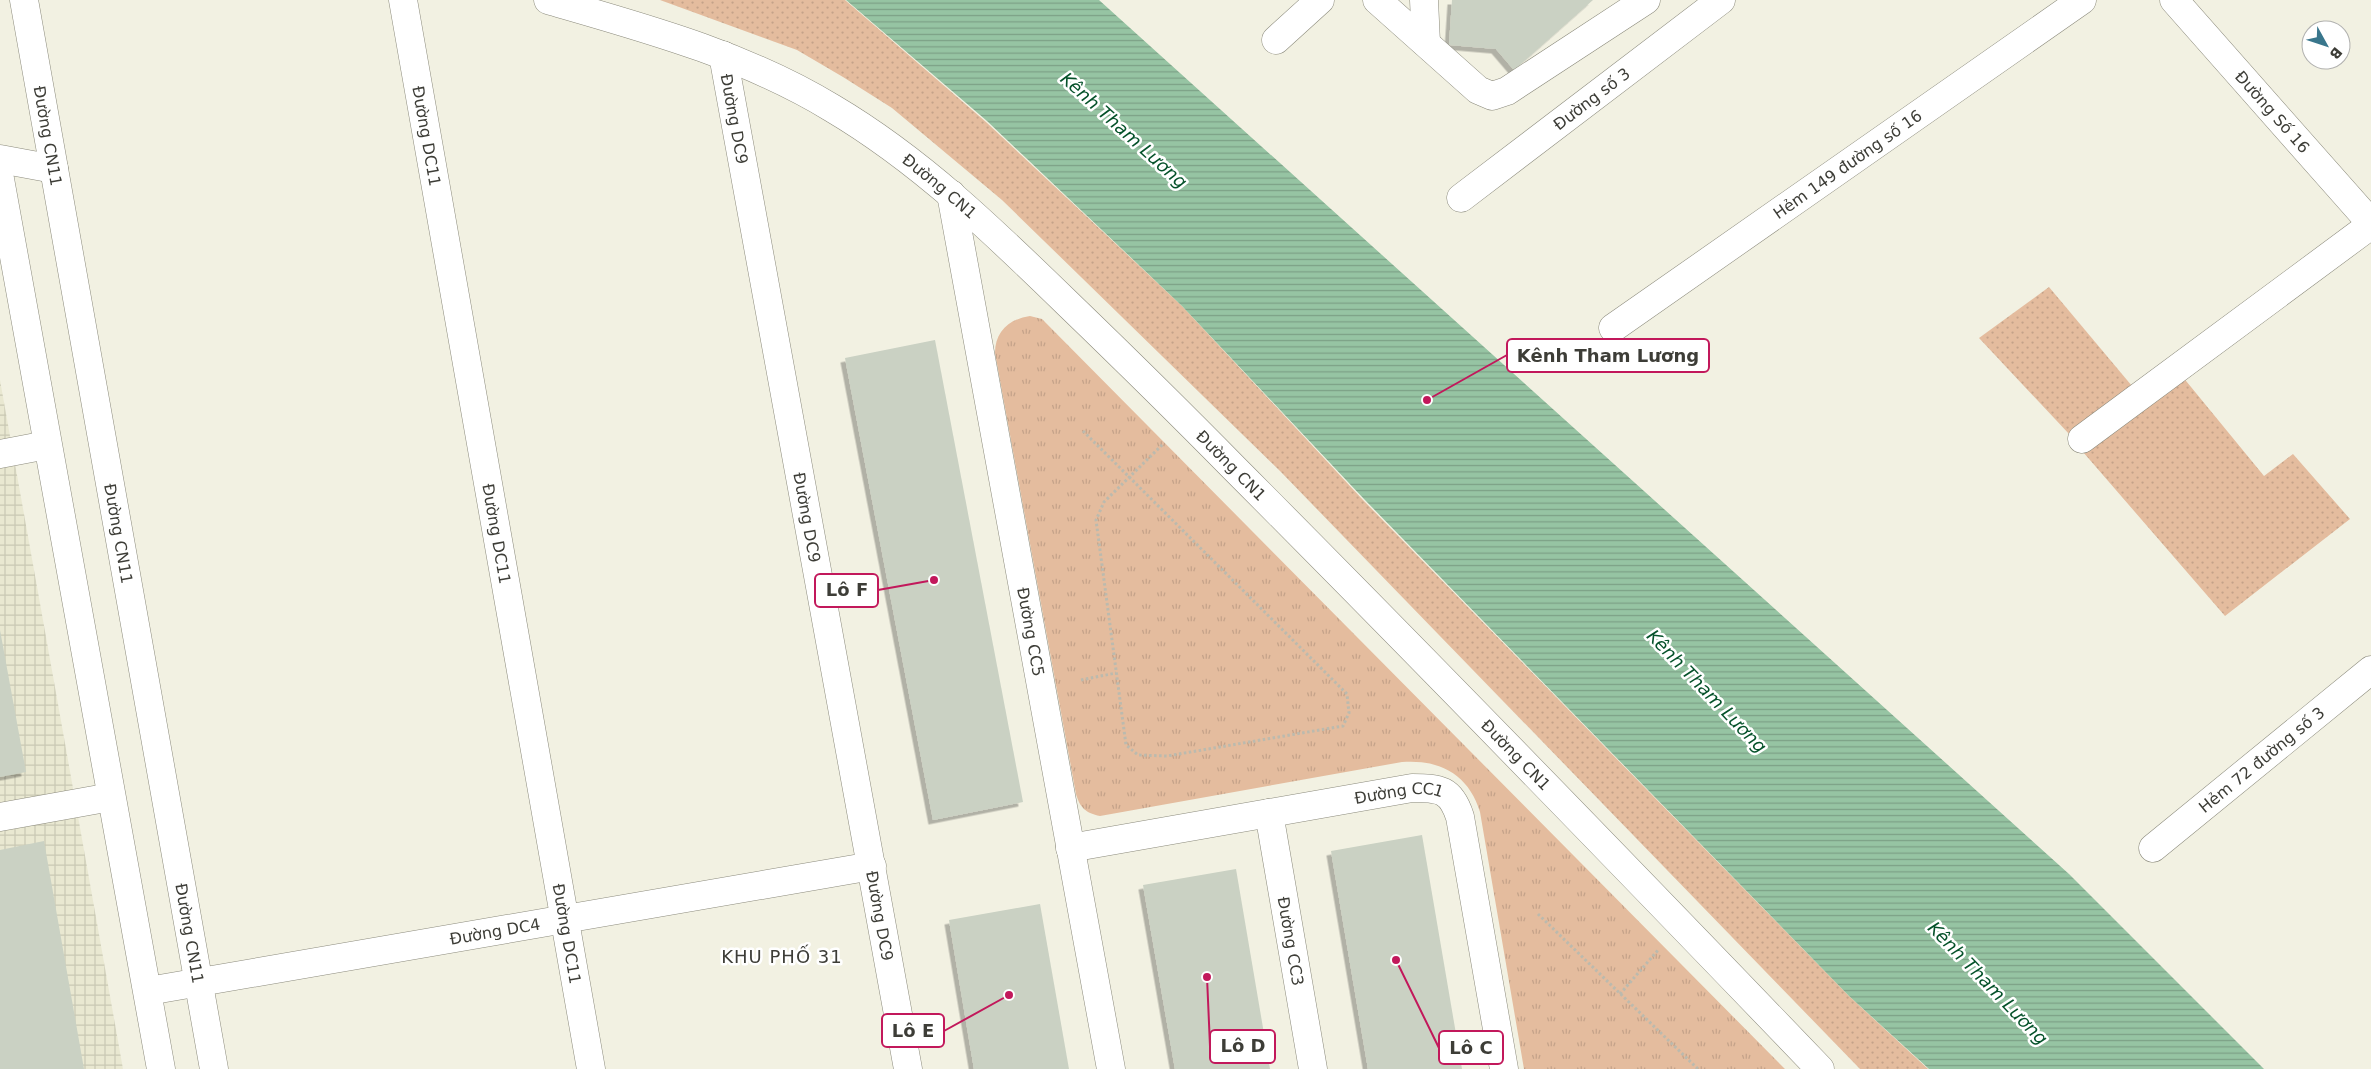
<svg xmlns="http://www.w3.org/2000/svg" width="2371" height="1069" font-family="'DejaVu Sans',sans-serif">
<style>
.industrial{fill:url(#industrial-grid)}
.grass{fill:url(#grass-dots)}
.park{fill:url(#park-tufts)}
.water{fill:url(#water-rules)}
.building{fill:#cad1c3;filter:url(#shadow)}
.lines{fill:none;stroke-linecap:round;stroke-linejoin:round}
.minor-casing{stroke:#8b8a7c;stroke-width:29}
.path{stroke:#bbbaae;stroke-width:3;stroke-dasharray:2.5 2.5;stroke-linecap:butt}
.minor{stroke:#fff;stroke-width:28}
.labels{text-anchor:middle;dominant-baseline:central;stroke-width:5;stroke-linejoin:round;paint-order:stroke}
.street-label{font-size:16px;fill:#3d3d37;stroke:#fff}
.water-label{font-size:18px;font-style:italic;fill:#05522a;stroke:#fff}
.neighbourhood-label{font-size:18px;letter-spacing:1px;fill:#3d3d37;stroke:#fff}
.leader{fill:none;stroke:#c2185b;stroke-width:2}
.callout-dot{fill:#c2185b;stroke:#fff;stroke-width:2}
.callout{fill:#fff;stroke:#c2185b;stroke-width:2}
.callout-label{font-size:18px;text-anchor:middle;font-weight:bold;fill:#3d3d37}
</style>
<defs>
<pattern id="industrial-grid" width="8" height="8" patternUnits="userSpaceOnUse" patternTransform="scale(1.25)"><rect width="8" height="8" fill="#e9e8d1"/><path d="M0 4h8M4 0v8" fill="none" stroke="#c9c8b4"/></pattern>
<pattern id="grass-dots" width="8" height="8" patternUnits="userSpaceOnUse" patternTransform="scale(1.25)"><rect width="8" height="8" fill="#e4bc9e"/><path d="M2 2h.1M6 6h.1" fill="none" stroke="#c4a289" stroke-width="1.8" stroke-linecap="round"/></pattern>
<pattern id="park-tufts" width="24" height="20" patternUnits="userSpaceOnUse" patternTransform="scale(1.25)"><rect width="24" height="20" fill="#e4bc9e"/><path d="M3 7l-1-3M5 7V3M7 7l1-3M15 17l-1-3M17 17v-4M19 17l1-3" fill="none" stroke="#c4a289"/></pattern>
<pattern id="water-rules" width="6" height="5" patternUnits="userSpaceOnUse" patternTransform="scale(1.25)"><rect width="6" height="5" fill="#96c4a3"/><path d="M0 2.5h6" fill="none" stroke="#7ca086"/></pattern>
<filter id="shadow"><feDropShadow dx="-4.5" dy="4.5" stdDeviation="0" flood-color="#0004"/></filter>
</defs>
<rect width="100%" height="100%" fill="#f2f1e2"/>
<path class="industrial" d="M0,380l53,296 70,393h-123z"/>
<g class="grass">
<path d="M660,0h185l141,122 196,184 181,194 486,496 79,73h-68l-580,-598 -278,-271 -110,-92 -49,-31 -46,-27z"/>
<path d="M2049,287l83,99 -62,49 -91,-97z"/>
<path d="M2182,376l82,100 29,-22 57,65 -125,97 -142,-164z"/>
</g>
<path class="park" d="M1030,316l12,3 743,750h-261l-44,-257c-11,-37 -40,-53 -78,-50l-302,54c-14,-3 -20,-8 -24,-22l-81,-441c0,-21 14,-34 35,-37z"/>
<path class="water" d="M846,0h253l970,874 195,195h-335l-80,-73 -485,-497 -182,-193 -195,-185z"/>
<g class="building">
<path d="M1452,0h141l-79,70 -18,-21 -47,-4z"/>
<path d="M935,340l88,462 -90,18 -88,-462z"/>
<path d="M0,630l26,142 -26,5z"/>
<path d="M1422,835l40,234h-94l-37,-218z"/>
<path d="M44,841l40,228h-84v-219z"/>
<path d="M1236,869l34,200h-95l-32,-184z"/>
<path d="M1040,904l29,165h-95l-25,-149z"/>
</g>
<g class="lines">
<g class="minor-casing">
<g id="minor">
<path id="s1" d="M24,0l190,1069"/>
<path id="s2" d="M403,0l188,1069"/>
<path id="s3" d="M548,0c97,28 197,55 284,108 88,52 161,123 234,194 57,55 113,110 169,167 197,198 391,398 585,600"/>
<path d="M1377,0l101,90 14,6 15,-5 139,-91"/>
<path d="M1424,0l2,43"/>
<path id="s4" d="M2174,0l197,223"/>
<path d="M1276,40l44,-40"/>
<path id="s5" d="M723,55l185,1014"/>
<path d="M0,159l54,10"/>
<path d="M0,179l161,890"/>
<path id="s6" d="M951,194l160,875"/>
<path id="s7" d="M1461,198l260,-198"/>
<path id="s8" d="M1613,328l469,-328"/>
<path d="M2082,439l289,-214"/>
<path d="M0,454l47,-9"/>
<path id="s9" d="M1269,813l44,256"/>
<path d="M0,817l111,-20"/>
<path id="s10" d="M1070,848l342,-60c28,0 39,1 48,29l44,252"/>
<path id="s11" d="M2153,848l218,-178"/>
<path id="s12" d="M148,991l724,-125"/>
</g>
</g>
<g class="path">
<path d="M1083,431l264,263 2,19 -6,13 -176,30 -29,-1 -12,-10 -30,-225 8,-18 59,-58"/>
<path d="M1081,680l35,-7"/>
<path d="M1538,914l160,155"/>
<path d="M1620,994l39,-45"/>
</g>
<use href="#minor" class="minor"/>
</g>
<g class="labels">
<g class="street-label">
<text stroke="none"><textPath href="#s7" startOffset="164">Đường số 3</textPath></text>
<text stroke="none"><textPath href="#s4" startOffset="149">Đường Số 16</textPath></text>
<text stroke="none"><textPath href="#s5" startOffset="65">Đường DC9</textPath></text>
<text stroke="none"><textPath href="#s1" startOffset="138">Đường CN11</textPath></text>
<text stroke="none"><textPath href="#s2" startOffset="138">Đường DC11</textPath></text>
<text stroke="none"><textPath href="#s8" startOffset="286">Hẻm 149 đường số 16</textPath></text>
<text stroke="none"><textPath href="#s3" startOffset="438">Đường CN1</textPath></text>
<text stroke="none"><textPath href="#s3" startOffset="842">Đường CN1</textPath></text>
<text stroke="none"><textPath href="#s5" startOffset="470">Đường DC9</textPath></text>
<text stroke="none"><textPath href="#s2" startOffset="542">Đường DC11</textPath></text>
<text stroke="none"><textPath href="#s1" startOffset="542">Đường CN11</textPath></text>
<text stroke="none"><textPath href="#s6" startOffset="445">Đường CC5</textPath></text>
<text stroke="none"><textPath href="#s3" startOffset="1248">Đường CN1</textPath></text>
<text stroke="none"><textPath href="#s11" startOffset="140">Hẻm 72 đường số 3</textPath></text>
<text stroke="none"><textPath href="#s10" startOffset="334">Đường CC1</textPath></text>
<text stroke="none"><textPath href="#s5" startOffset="875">Đường DC9</textPath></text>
<text stroke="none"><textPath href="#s12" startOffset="352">Đường DC4</textPath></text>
<text stroke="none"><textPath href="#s1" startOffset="948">Đường CN11</textPath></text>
<text stroke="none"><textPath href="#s2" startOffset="948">Đường DC11</textPath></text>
<text stroke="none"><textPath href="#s9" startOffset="130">Đường CC3</textPath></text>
</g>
<g class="water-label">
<text transform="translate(1124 130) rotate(42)">Kênh Tham Lương</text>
<text transform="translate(1707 691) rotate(46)">Kênh Tham Lương</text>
<text transform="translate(1988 983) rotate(46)">Kênh Tham Lương</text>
</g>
<g class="neighbourhood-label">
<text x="782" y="956">KHU PHỐ 31</text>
</g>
</g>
<path class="leader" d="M1427 400L1507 355M934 580L878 590M1009 995L944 1031M1207 977L1210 1046M1396 960L1439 1048"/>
<g class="callout-dot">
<circle cx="1427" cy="400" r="5"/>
<circle cx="934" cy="580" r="5"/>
<circle cx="1009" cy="995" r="5"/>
<circle cx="1207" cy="977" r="5"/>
<circle cx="1396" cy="960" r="5"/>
</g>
<g class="callout">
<rect x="1507" y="339" width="202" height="33" rx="5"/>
<rect x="815" y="574" width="63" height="33" rx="5"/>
<rect x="882" y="1014" width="62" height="33" rx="5"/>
<rect x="1210" y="1030" width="65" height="33" rx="5"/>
<rect x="1439" y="1031" width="64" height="33" rx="5"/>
</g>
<g class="callout-label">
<text x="1608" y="362">Kênh Tham Lương</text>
<text x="847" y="596">Lô F</text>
<text x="913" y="1037">Lô E</text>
<text x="1243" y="1052">Lô D</text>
<text x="1471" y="1054">Lô C</text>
</g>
<g transform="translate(2326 45) rotate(130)"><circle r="24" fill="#ffffff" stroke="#b1b1af"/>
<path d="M0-4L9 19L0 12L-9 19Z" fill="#39768c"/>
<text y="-8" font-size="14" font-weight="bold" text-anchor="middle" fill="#3d3d37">B</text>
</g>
</svg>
